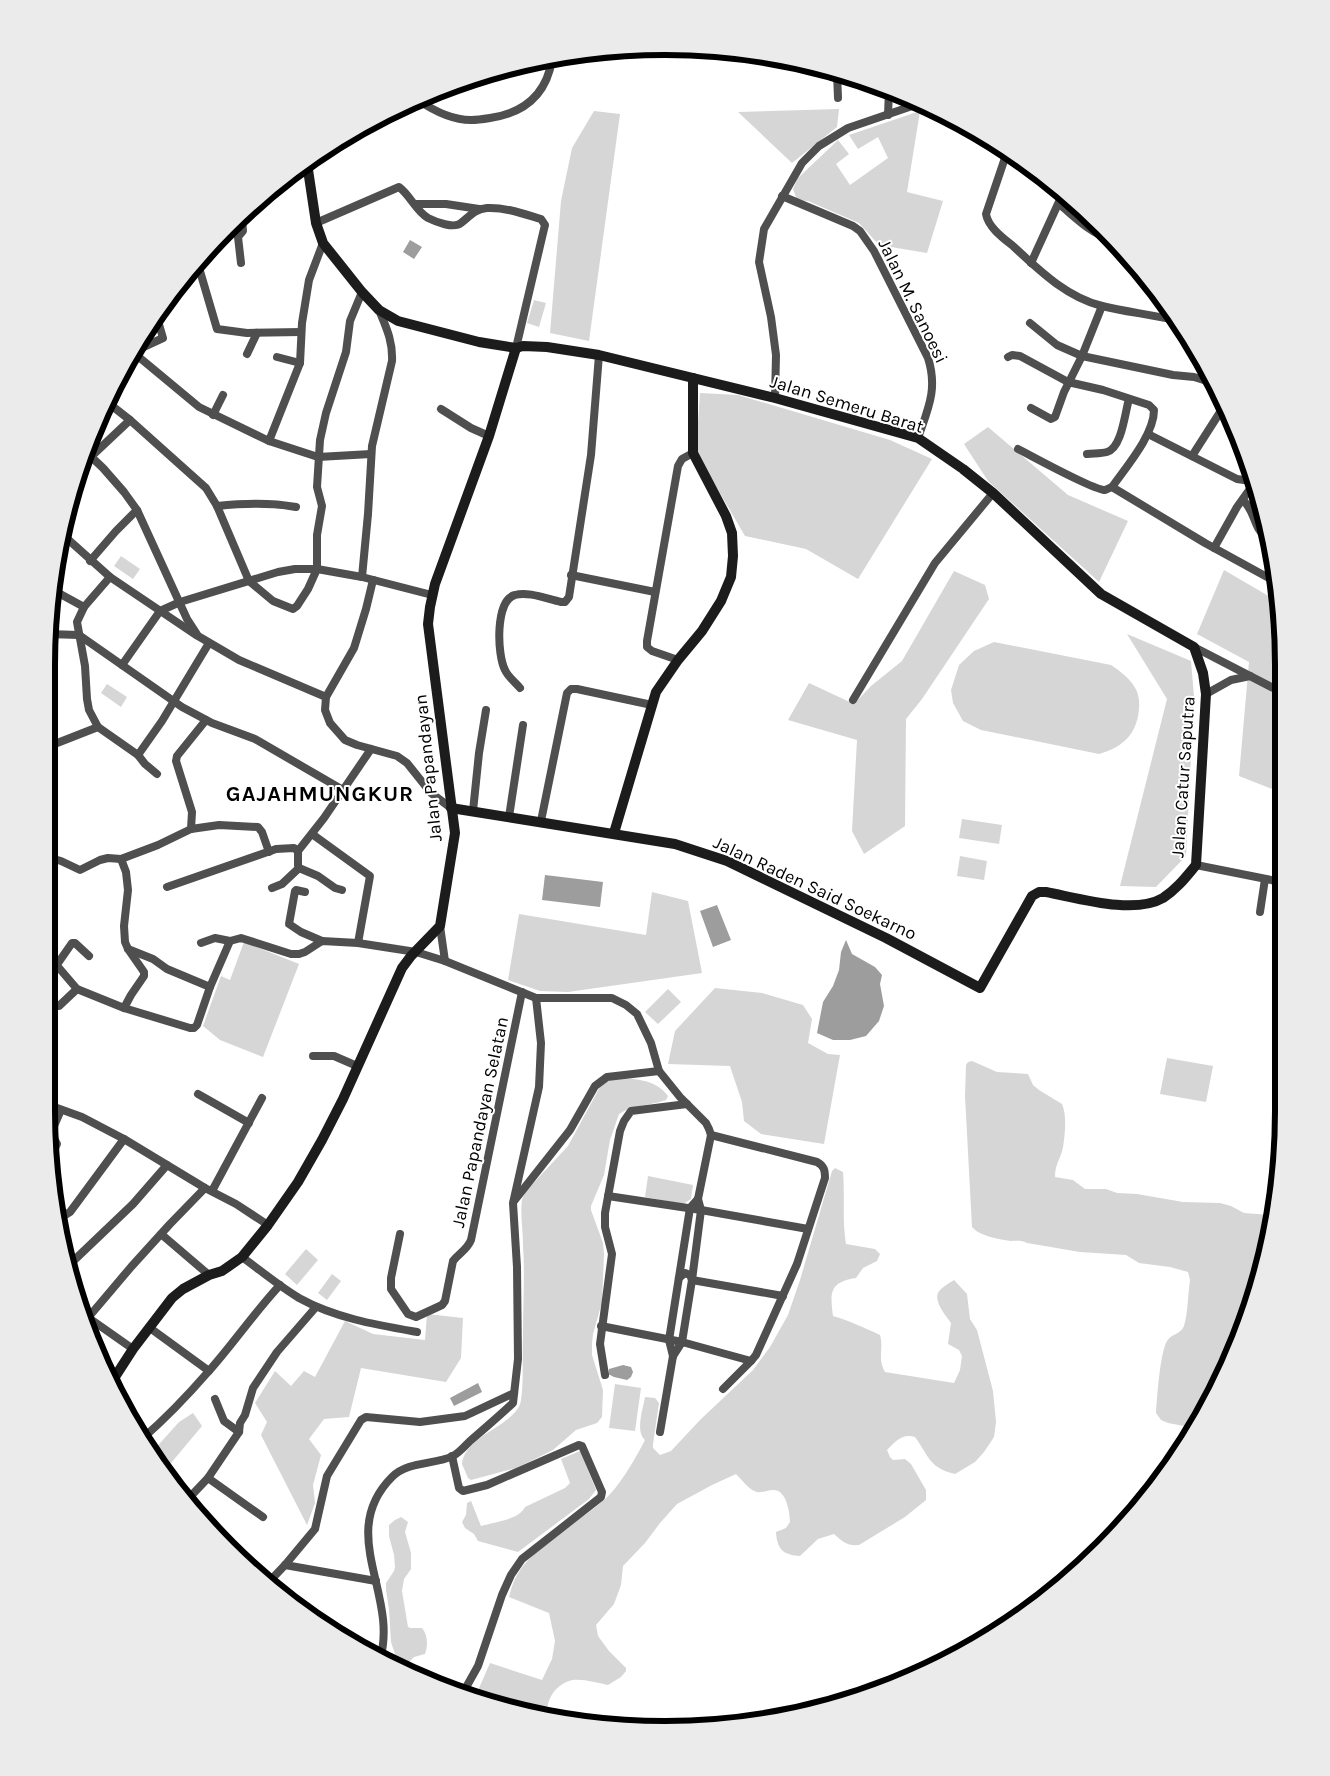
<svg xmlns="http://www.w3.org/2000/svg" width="1330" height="1776" font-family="Karla,sans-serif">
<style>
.green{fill:#d6d6d6}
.water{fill:#9d9d9d}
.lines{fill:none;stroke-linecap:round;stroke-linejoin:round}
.street{stroke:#4f4f4f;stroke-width:8}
.secondary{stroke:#1c1c1c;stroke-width:10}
.labels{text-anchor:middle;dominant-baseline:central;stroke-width:4;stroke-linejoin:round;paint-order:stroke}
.street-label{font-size:18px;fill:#000;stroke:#fff}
.district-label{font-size:22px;font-weight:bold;letter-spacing:1px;fill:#000;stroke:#fff}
.rim{fill:none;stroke:#000;stroke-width:6}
</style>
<rect width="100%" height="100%" fill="#fff"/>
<g class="green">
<path d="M839,109l-2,18 -45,36 -54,-51z"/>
<path d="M594,111l26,3 -31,227 -39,-8 11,-132 11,-53z"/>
<path d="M920,111l-13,81 36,9 -16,52 -48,-8 -20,-22 -51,-22 -11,-1 -4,-11 5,-11 40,-38 11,14 -13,10 14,21 38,-27 -10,-21 -20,12 -9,-14z"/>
<path d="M534,300l12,3 -7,24 -12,-4z"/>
<path d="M700,393l38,2 152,45 42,19 -74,120 -52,-30 -61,-13 -49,-84z"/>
<path d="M988,427l80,68 60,26 -29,61 -111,-101 -24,-37z"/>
<path d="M121,556l19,13 -7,10 -19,-13z"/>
<path d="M1224,570l55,32 1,190 -41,-16 10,-114 -52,-28z"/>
<path d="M954,571l31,14 4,14 -67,100 -16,20 -1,107 -41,28 -12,-23 5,-91 -69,-20 21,-37 45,21 17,-18 31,-25z"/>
<path d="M1127,634l64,27 3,35 -8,160 -30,31 -36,-1 47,-187z"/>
<path d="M994,642l117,23c9,6 17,12 23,21 6,9 6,19 4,30 -4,21 -18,32 -39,38l-118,-24 -18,-9 -10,-18 -2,-13 8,-25 15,-14z"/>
<path d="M107,684l20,13 -6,10 -20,-14z"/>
<path d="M962,819l40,6 -3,19 -40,-6z"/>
<path d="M960,856l27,5 -3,19 -27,-4z"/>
<path d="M652,892l36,9 14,72 -134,19 -28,-1 -32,-11 11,-66 127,21z"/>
<path d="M244,942l55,22 -36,93 -43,-17 -17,-14 18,-50 9,4z"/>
<path d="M715,988l47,5 41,12 9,14 -4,24 20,11 12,1 -16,89 -63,-10 -17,-13 -2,-19 -12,-36 -62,-2 7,-33z"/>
<path d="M668,989l13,13 -23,22 -13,-12z"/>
<path d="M1167,1058l46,8 -7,36 -46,-8z"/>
<path d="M972,1061l25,11 31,2 5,11 6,5 23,14c5,11 3,31 1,43 -2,12 -8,16 -8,30l18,3 12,9h21l11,4 20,1 46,8 37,1 11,3 13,7 26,2 -19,95 -50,110 -6,8 -27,-5 -7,-3 -5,-7c1,-15 4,-60 11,-72 4,-7 14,-7 17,-15 4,-13 4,-33 6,-46l-2,-8 -18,-5 -31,-4 -13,-8 -46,-3 -53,-9c-6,-3 -10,-2 -17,-2 -11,-2 -31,-5 -38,-14l-7,-131 1,-31 2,-3z"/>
<path d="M613,1078c19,0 43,1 55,18l-2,4c-16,6 -32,4 -47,14l-9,26 -6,35 -13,31v4l12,33 1,11 -2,48 -9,32 -1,10v11l11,35 -1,27 -5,6 -21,7 -23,20 -18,9 -19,9 -45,12 -3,-2 -6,-14c3,-30 56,-39 59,-64 3,-21 1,-43 2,-64 0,-31 2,-61 0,-91 0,-16 -3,-31 -1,-46l5,-9 41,-44 33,-61z"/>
<path d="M835,1168l8,4c2,25 -1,49 3,72l29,5 5,5 -3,7 -14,7 -7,10c-27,4 -26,15 -23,38 15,4 32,12 47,19 4,14 -3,23 5,37l69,11 6,-13 2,-14 -3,-6 -11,-6 3,-21c-5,-7 -17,-21 -13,-30 2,-5 12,-10 16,-13l13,14 3,25 7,11 16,61 3,31 -2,15 -10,15 -9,10 -20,12c-26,-6 -26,-18 -40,-37 -13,-4 -20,5 -28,13l3,7 3,3 12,-1 6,5 15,26v10l-21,17 -46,28c-12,1 -16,-3 -25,-11l-16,5 -18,17c-16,-1 -23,-6 -24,-24l10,-4 4,-6c0,-10 -4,-33 -17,-32 -5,0 -11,3 -16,2 -8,-2 -15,-12 -21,-18l-24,11 -35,19 -17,19 -15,20 -22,23 -2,19 -7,19 -18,21 2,11 11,15 17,17v3l-5,6 -13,8c-11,-2 -23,-6 -35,-5 -17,3 -29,21 -25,38l-72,-23 14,-32 52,17 10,-21 3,-18 -6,-28 -40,-16c2,-8 4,-15 8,-22 17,-30 61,-52 87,-75 16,-14 31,-41 41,-60 -10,-9 -2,-31 0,-43l10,1 4,5 -6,41v4l7,7 11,-4 29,-31 53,-50 17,-23 18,-32 12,-35 32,-109z"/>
<path d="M648,1176l45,9 -2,14 -8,5 -38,-7z"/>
<path d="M306,1249l12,11 -21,25 -12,-11z"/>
<path d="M332,1274l9,7 -14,19 -9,-7z"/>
<path d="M427,1314l36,4 -2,40 -15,24 -85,-14 -12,49 -25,2 -15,20 12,16 -8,30 2,18 -8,22 -46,-90 6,-13 -12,-19 20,-32 16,15 13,-15 11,6 30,-56 28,13 52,6z"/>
<path d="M615,1384l26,4 -6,43 -26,-3z"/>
<path d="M193,1413l9,13 -36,43 -13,-18 26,-29z"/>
<path d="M580,1451l16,39 -7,9 -71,53 -40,-11 -4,-7 -9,-6 -3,-6 4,-7 1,-12 4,-2 10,25c13,-4 38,-6 44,-19l40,-19 5,-5 -9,-24z"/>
<path d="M401,1517l7,5 -3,10 6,21v16l-7,10 -2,12 6,36 3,1h11c6,7 6,18 3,26l-11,3 -5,5 2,10 -15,-5 1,-7 -6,-18 -2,-33 -3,-19v-7l8,-12 1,-4 -1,-12 -5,-19v-11l6,-5z"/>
</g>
<g class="water">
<path d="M410,240l12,7 -8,12 -11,-7z"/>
<path d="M545,875l58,7 -3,25 -58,-7z"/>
<path d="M717,905l14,35 -18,7 -13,-36z"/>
<path d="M846,940l6,14 23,13 7,8 -2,9 4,22 -5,15 -13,15 -16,4h-17l-16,-7 6,-31 10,-16 6,-16 2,-18z"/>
<path d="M623,1365l8,2 2,5 -2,5 -4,3 -13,-3 -6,-3 1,-5z"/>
<path d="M478,1383l4,9 -28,14 -4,-8z"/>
</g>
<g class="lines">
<g class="street">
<path d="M837,73l1,25"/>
<path d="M418,100c16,11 34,20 53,20 6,0 13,-1 19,-2 34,-5 56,-23 62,-58"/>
<path d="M888,115l1,-25"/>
<path d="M1007,152l-21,62c2,13 17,24 27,32 26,24 53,51 89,60 23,6 48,8 72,14"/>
<path d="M782,196l71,30 7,5 14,20 54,107c10,31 0,51 -10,80"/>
<path d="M415,204h31l33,5"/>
<path d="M1059,204c16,13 31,29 52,36"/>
<path d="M316,223l83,-36c11,8 17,24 29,31 8,4 26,11 33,5 9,-7 14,-14 26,-15 18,-1 37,6 54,11l4,6 -1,4 -28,119"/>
<path d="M197,261l20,68 30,4 54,-1"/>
<path d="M241,263l-3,-26 5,-6 -1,-13"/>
<path d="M1031,263l32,-70"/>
<path d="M1030,323l27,22 25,11 91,19 21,2 16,5"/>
<path d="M135,351l28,-13 -7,-24"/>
<path d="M134,353l65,54 70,34 49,16 53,-3"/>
<path d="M247,354l10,-21"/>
<path d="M277,357l23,6"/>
<path d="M1008,357l4,-2 8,1 48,26 35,8 46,15 5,5c0,25 -28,57 -42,77 -3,1 -4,2 -7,3 -12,0 -73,-34 -87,-41"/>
<path d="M775,398l1,-43 -5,-38 -12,-55 5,-33 38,-66 17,-17 29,-18 70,-24"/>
<path d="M107,402l23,18 76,68 11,18 32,75 24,20 20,8 4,-3 11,-17 9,-20v-34l5,-29 -5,-19 3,-47 6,-27 20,-61 4,-31 12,-29"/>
<path d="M1031,408l20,11 4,-2 9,-25 18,-36 20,-50"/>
<path d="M441,409l30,19 18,8"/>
<path d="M213,415l10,-20"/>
<path d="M1148,434l89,45 14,2"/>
<path d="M269,441l31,-78 2,-40 7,-43 14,-37"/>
<path d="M85,451l18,17 21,24 13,18 50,109 11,17 41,24 87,37"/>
<path d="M1087,454c6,-1 13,0 20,-2 15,-4 18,-40 22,-53"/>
<path d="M1192,456l32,-50"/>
<path d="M80,467l50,-47"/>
<path d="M1112,487l93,56 73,40"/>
<path d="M1243,500c12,11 11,29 22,36"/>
<path d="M217,506c27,-3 52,-4 79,1"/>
<path d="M62,534l48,43 86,58"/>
<path d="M1214,548l23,-41 15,-21"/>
<path d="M90,561l26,-30 21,-21"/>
<path d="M571,575l84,17"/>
<path d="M110,577l-26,30 -7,15 8,44 2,33 2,11 9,17 40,28 7,9 12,10"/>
<path d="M362,577l6,-63 4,-68 20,-85c1,-20 -6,-34 -13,-51"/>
<path d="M373,580l-7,29 -12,39 -28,49 -1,13 5,13 15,17 12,5 40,11 10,7 24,30 20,15"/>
<path d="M53,590l31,17"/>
<path d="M48,634l31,1 103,72 30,16 43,16 88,51"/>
<path d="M1194,647l85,44"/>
<path d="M678,660l-26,-9 -5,-4v-6l31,-175 4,-7 11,-6"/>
<path d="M122,665l38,-54 20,-9 98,-30 17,-3h22l45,8 70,18"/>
<path d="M520,688c-4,-5 -12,-11 -15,-18 -8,-15 -10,-70 10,-75 13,-4 32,4 46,7h4l4,-5 22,-142 8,-100"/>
<path d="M1206,694l25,-14 19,-4"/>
<path d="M853,700l82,-137 58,-70"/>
<path d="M47,747l51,-20"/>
<path d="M138,755l24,-34 47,-78"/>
<path d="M473,811l6,-58 7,-43"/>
<path d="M509,817l14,-92"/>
<path d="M541,821l26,-128 4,-4h6l75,16"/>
<path d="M191,829l1,-17 -16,-51 1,-5 29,-36"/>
<path d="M312,834l58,42 -12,67"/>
<path d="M298,851v14l1,3 19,8 17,12 7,2"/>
<path d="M47,857l14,4 19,9 20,-10 8,-2 13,1 37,-14 33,-16 28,-4 39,2 4,5 7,20"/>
<path d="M121,859l5,13 2,18 -4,36 1,16 3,7 16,23v4l-13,19 -7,13"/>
<path d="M1196,865l85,17"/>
<path d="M167,887l109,-38 18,-1 4,3 26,-33 47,-69"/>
<path d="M272,888l10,-4 17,-16"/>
<path d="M305,892l-9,-2 -1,1 -6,33 12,8 21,9"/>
<path d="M1260,912l5,-33"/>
<path d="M440,926l5,35"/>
<path d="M201,943l14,-5 15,3"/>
<path d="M128,949l25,10 14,10 43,18"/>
<path d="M47,954l30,35 47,19 66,20h4l3,-3 13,-38 20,-46 11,-3 50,16h8l6,-2 17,-11 36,2 58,9 29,9 91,37h76l14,7 11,9 14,29 8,28 21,26 26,26 3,6 2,6 -13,64 -8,9 -21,132 4,16"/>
<path d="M56,966l16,-23h3l14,13"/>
<path d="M47,1005l12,1 18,-17"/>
<path d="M313,1056h21l23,10"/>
<path d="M198,1094l51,29"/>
<path d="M46,1104l36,13 42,22 81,49 31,16 32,21"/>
<path d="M52,1154l5,-10 -6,-11 10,-23"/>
<path d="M212,1191l50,-93"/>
<path d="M608,1196l93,14 107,19"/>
<path d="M514,1201l56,-71 25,-44 12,-9 52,-6"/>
<path d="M60,1218l10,-6 6,-8 48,-65"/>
<path d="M161,1234l48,41"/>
<path d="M400,1234l-9,44v11l17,25 8,3 26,-12 3,-4 8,-40c6,-8 14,-11 18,-21l51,-248"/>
<path d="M242,1257c18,13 37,29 57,41 36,20 78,27 118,34"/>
<path d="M67,1267l66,-63 34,-39"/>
<path d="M679,1278l6,-5 5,2 2,5 91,16"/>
<path d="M86,1316l47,33"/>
<path d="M87,1319l44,-52 39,-43 35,-36"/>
<path d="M601,1326l81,16 69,19 5,-6 41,-91 28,-86c0,-8 -1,-12 -8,-16l-106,-27"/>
<path d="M150,1328l59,43"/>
<path d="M605,1375l-5,-31 12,-90 -7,-27v-14l15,-82 4,-10 7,-10 56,-7"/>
<path d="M723,1389l28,-28"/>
<path d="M215,1399l9,22 15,11"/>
<path d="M660,1432l13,-76 9,-14 10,-62 9,-70 -3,-11"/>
<path d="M143,1438c23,-20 45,-43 65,-66 25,-28 46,-59 72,-87"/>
<path d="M452,1456l7,32 4,3 24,-6 92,-40 3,1 20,46 -1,5 -79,62 -11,16 -9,20 -24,71 -14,25"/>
<path d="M208,1478l55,39"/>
<path d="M189,1498l19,-20 31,-46 1,-9 5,-8 8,-27 24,-36 39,-45"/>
<path d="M285,1565l91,16"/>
<path d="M267,1584l18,-19 30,-36 12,-53 34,-56 5,-3 54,5 45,-6 49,-23"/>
<path d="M380,1659c19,-64 -44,-126 12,-182 16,-16 42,-12 61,-21 6,-3 12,-10 17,-15 14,-12 29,-25 43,-38l5,-44 -1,-92 -4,-64 26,-116 2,-44 -5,-45"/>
</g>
<g class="secondary">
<path d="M307,163l9,60 7,20 39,49 17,18 19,11 81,21 37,6 7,-2 24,1 52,8 176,43 143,40 45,31 30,24 108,101 93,53 9,26 3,21 -10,171c-10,12 -19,24 -33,33 -29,17 -85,0 -117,-6h-7l-7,4 -52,92 -94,-50 -159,-77 -52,-17 -224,-36"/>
<path d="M614,833l42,-141 22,-32 24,-29 19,-30 10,-24 2,-21 -1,-23 -6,-17 -33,-63v-75"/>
<path d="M113,1380l20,-31 39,-51 11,-9 26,-14 13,-4 20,-14 26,-32 30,-43 24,-42 21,-41 59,-131 9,-12 29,-30 15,-93 -27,-209 2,-17 5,-23 54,-148 27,-88"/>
</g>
</g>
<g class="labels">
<g class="street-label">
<text transform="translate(913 301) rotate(64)">Jalan M. Sanoesi</text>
<text transform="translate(847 404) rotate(17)">Jalan Semeru Barat</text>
<text transform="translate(428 768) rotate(-96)">Jalan Papandayan</text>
<text transform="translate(1183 777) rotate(-86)">Jalan Catur Saputra</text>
<text transform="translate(815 888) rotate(25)">Jalan Raden Said Soekarno</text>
<text transform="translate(480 1122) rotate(-78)">Jalan Papandayan Selatan</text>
</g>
<g class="district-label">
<text x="320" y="794">GAJAHMUNGKUR</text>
</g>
</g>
<path d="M0 0H1330V1776H0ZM665 55H665A610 610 0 0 1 1275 665V1111A610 610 0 0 1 665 1721H665A610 610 0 0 1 55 1111V665A610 610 0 0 1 665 55Z" fill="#ebebeb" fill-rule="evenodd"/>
<path class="rim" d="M665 55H665A610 610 0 0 1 1275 665V1111A610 610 0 0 1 665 1721H665A610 610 0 0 1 55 1111V665A610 610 0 0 1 665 55Z"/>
</svg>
